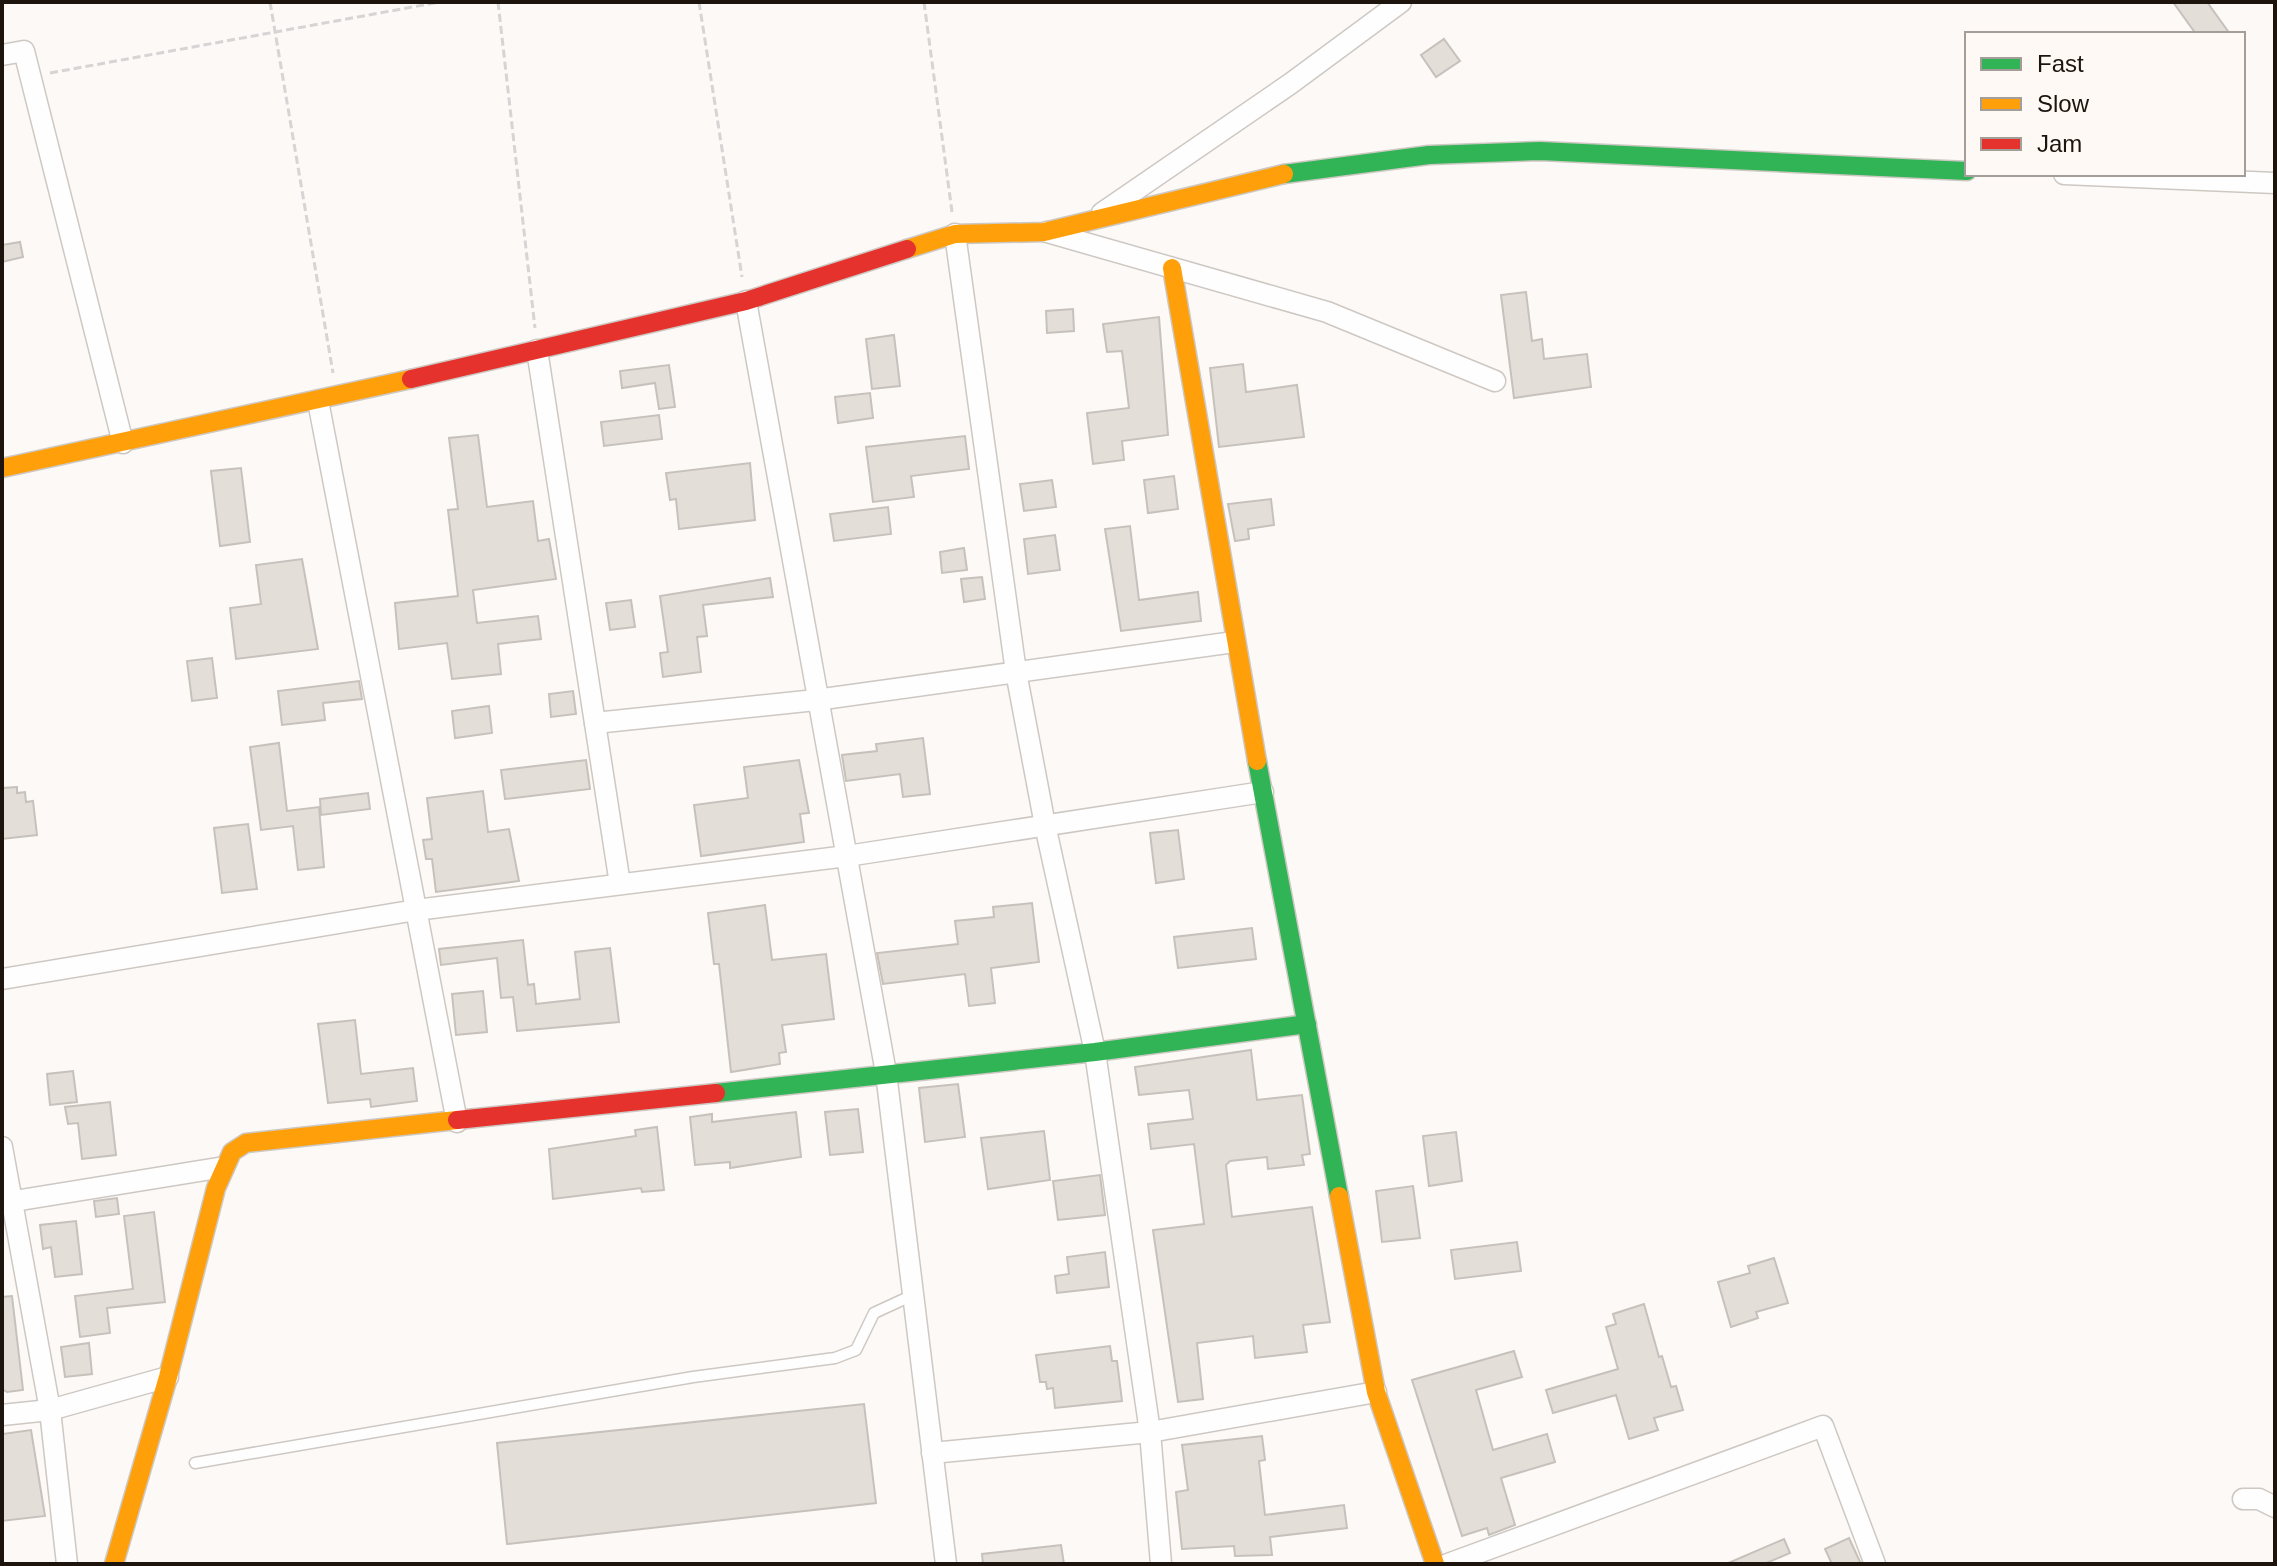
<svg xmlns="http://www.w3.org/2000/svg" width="2277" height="1566" font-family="Arial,sans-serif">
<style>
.building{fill:#e4ded8;stroke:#c7c1bc;stroke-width:2}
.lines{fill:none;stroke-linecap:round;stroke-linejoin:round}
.lane-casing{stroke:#cec8c3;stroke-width:13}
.street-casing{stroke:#cec8c3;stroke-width:23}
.fast-casing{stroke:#cec8c3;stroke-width:21}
.slow-casing{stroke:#cec8c3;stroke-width:21}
.jam-casing{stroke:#cec8c3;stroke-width:21}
.path{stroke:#d6d4d4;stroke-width:3;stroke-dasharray:8 4;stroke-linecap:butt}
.lane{stroke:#fffefe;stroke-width:10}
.street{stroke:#fffefe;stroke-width:20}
.fast{stroke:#30b455;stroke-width:18}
.slow{stroke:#ff9f0a;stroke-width:18}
.jam{stroke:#e5322d;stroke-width:18}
</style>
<rect width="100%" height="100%" fill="#fcf9f6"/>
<g class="building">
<path d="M2173,2h34l23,32h-34z"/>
<path d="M1444,39l16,22 -24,16 -15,-22z"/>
<path d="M20,242l3,15 -21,5v-17z"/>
<path d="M1526,292l6,49 10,-2 2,20 43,-5 4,33 -77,11 -13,-103z"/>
<path d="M1073,309l1,22 -27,2 -1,-22z"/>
<path d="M1159,317l9,118 -46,6 2,19 -31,4 -6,-51 42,-5 -7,-57 -15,1 -4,-28z"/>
<path d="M894,335l6,51 -28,3 -6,-50z"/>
<path d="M1243,364l3,28 51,-7 7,52 -85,10 -9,-79z"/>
<path d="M669,365l6,42 -16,2 -4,-26 -33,5 -2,-17z"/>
<path d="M870,393l3,25 -35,5 -3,-26z"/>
<path d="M659,415l3,24 -58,7 -3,-24z"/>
<path d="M478,435l9,72 46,-6 5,40 11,-2 7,40 -83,11 4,33 61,-7 3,23 -43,5 3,30 -49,5 -5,-36 -48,6 -4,-46 63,-7 -10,-86 10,-1 -9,-71z"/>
<path d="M965,436l4,33 -58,7 3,21 -41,5 -7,-55z"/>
<path d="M750,463l5,57 -76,9 -3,-30 -6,1 -4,-27z"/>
<path d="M241,468l9,74 -30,4 -9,-75z"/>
<path d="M1174,476l4,33 -30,4 -4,-33z"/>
<path d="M1052,480l4,27 -32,4 -4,-27z"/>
<path d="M1271,499l3,26 -26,4 1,10 -14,2 -7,-37z"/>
<path d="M888,507l3,27 -57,7 -4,-27z"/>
<path d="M1130,526l9,74 59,-8 3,29 -80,10 -16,-102z"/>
<path d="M1055,535l5,35 -32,4 -4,-35z"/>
<path d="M964,548l3,22 -25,3 -2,-21z"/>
<path d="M302,559l16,90 -82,10 -6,-51 31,-4 -5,-39z"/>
<path d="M982,577l3,22 -21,3 -3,-23z"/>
<path d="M770,578l3,19 -70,8 4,31 -10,1 4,35 -38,5 -3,-24 8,-1 -8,-56z"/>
<path d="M631,600l4,27 -25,3 -4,-27z"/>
<path d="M212,658l5,40 -25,3 -5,-40z"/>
<path d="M359,681l3,18 -39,4 2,17 -43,5 -4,-34z"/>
<path d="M573,691l3,23 -25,3 -2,-23z"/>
<path d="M489,706l3,27 -37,5 -3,-27z"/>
<path d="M923,738l7,56 -27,3 -3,-23 -54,7 -4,-26 35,-4 -1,-7z"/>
<path d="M279,743l8,68 32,-4 5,60 -26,3 -5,-44 -32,4 -11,-83z"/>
<path d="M586,760l4,29 -85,10 -4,-29z"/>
<path d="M799,760l10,53 -9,1 4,28 -103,14 -7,-51 54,-7 -4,-31z"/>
<path d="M17,787v6l8,-1 1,10 7,-1 4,34 -35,4v-51z"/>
<path d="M483,791l5,41 21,-3 10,52 -83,11 -4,-33h-6l-3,-19 9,-1 -5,-41z"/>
<path d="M368,793l2,16 -49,6 -1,-16z"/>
<path d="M248,824l9,65 -35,4 -8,-65z"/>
<path d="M1178,830l6,49 -28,4 -6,-50z"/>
<path d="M1032,903l7,59 -48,6 4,35 -26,3 -4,-32 -82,10 -6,-31 81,-9 -3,-23 39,-4 -1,-10z"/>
<path d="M765,905l7,55 54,-6 8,65 -52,6 4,27 -7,1 1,11 -49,8 -12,-108h-5l-6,-51z"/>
<path d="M1252,928l4,31 -78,9 -4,-31z"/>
<path d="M523,940l5,45 6,-1 2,20 44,-5 -5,-47 35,-4 9,74 -102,9 -4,-34 -12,1 -4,-40 -56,7 -2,-16z"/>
<path d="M483,991l4,41 -31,3 -4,-41z"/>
<path d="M355,1020l6,54 52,-6 4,33 -46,6 -1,-8 -42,4 -10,-79z"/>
<path d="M1251,1050l6,50 45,-5 8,59 -8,1 2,10 -36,4 -1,-12 -37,4 -4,4 6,52 80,-10 18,115 -27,3 4,27 -52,6 -2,-22 -56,7 6,56 -25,3 -25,-172 51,-6 -10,-80 -43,5 -3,-25 45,-5 -4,-29 -50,5 -4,-28z"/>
<path d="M73,1071l4,31 -27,3 -3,-31z"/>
<path d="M958,1084l7,53 -40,5 -6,-54z"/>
<path d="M110,1102l6,53 -34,4 -4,-36 -10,1 -3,-17z"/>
<path d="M858,1109l5,43 -33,3 -5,-43z"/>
<path d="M796,1112l5,45 -71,11v-6l-35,3 -5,-48 22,-3v8z"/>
<path d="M657,1127l7,63 -22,2 -1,-4 -88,11 -4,-50 87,-13 -1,-6z"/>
<path d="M1044,1131l6,49 -62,9 -7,-51z"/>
<path d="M1456,1132l6,49 -33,5 -6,-50z"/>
<path d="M1100,1175l5,40 -47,5 -5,-39z"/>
<path d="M1413,1186l7,52 -38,4 -6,-51z"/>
<path d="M117,1198l2,16 -23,3 -2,-16z"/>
<path d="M154,1212l11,90 -58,6 3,25 -30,4 -5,-41 58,-7 -9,-73z"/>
<path d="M76,1221l6,53 -27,3 -4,-30 -8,2 -3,-24z"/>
<path d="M1517,1242l4,29 -66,8 -4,-29z"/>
<path d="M1105,1252l4,35 -52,6 -2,-17 14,-2 -2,-17z"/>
<path d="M1774,1258l14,45 -32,9 2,6 -27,9 -13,-45 32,-9 -2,-7z"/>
<path d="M12,1296l11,94 -16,2 -5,-3v-92z"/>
<path d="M1644,1304l15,53 3,-1 9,31 5,-1 7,24 -29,8 4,12 -29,9 -13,-44 -63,18 -7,-23 72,-21 -12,-42 10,-3 -3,-10z"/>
<path d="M89,1343l3,31 -27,3 -4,-30z"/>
<path d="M1110,1346l2,15h5l5,40 -67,7 -2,-20 -6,1 -1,-7h-6l-4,-27z"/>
<path d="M1514,1351l8,26 -46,13 17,60 54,-16 8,28 -54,16 14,47 -26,10 -2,-7 -25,8 -50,-156z"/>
<path d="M864,1404l12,99 -369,41 -10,-101z"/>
<path d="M31,1430l14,86 -43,5v-87z"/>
<path d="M1262,1436l3,24 -6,1 6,54 79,-10 3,23 -77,9 2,18 -37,1 -1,-10 -52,3 -6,-57 12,-2 -6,-45z"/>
<path d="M1849,1538l12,26h-29l-7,-15z"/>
<path d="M1784,1539l6,14 -26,11h-38z"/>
<path d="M1061,1545l3,19h-81l-1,-10z"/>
</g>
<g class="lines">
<g class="lane-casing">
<path id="lane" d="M195,1463l498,-86 142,-19 21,-8 18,-37 39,-18"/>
</g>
<g class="street-casing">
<g id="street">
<path d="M2,55l22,-4 99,392"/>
<path d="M2064,174l211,9"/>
<path d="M1102,213l188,-129 111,-82"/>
<path d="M1047,232l280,80 168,69"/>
<path d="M955,234l61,438 29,153 50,227 55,380 11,132"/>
<path d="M746,301l140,772 60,491"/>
<path d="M537,350l83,534"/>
<path d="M318,401l139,721"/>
<path d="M595,723l221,-23 418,-58"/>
<path d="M2,979l414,-69 431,-54 416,-64"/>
<path d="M2,1147l48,263 17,154"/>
<path d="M2,1203l222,-36"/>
<path d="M2,1415l48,-5 118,-33"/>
<path d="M932,1453l218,-21 226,-40"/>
<path d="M2243,1499h16l16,8"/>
<path d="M1448,1564l375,-138 52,138"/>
</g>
</g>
<g class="fast-casing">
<g id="fast">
<path d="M1284,174l145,-19 111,-4 427,20"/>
<path d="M1257,761l82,435"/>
<path d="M716,1093l379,-41 212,-28"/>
</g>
</g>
<g class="slow-casing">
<g id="slow">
<path d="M907,249l48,-15 89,-2 240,-58"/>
<path d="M1172,268l85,493"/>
<path d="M2,468l409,-89"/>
<path d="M1339,1196l37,196 59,172"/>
<path d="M114,1564l54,-187 48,-189 16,-36 14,-9 211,-23"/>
</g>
</g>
<g class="jam-casing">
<g id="jam">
<path d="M411,379l335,-78 161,-52"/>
<path d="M457,1120l259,-27"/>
</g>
</g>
<g class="path">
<path d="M270,2l63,371"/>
<path d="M498,2l37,326"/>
<path d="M699,2l43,275"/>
<path d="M924,2l28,210"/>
<path d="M50,73l390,-71"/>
</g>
<use href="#lane" class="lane"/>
<use href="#street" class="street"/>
<use href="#fast" class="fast"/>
<use href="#slow" class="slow"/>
<use href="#jam" class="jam"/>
</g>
<rect width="2277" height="1566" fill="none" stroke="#1c140d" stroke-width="8"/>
<rect x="1965" y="32" width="280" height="144" fill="#fef9f4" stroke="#a49d98" stroke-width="2"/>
<rect x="1981" y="58" width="40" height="12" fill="#30b455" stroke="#a49d98" stroke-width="2"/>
<text x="2037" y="72" font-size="24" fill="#1c140d">Fast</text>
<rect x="1981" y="98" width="40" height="12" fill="#ff9f0a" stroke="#a49d98" stroke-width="2"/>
<text x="2037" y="112" font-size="24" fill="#1c140d">Slow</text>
<rect x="1981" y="138" width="40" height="12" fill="#e5322d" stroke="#a49d98" stroke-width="2"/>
<text x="2037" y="152" font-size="24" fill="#1c140d">Jam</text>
</svg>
